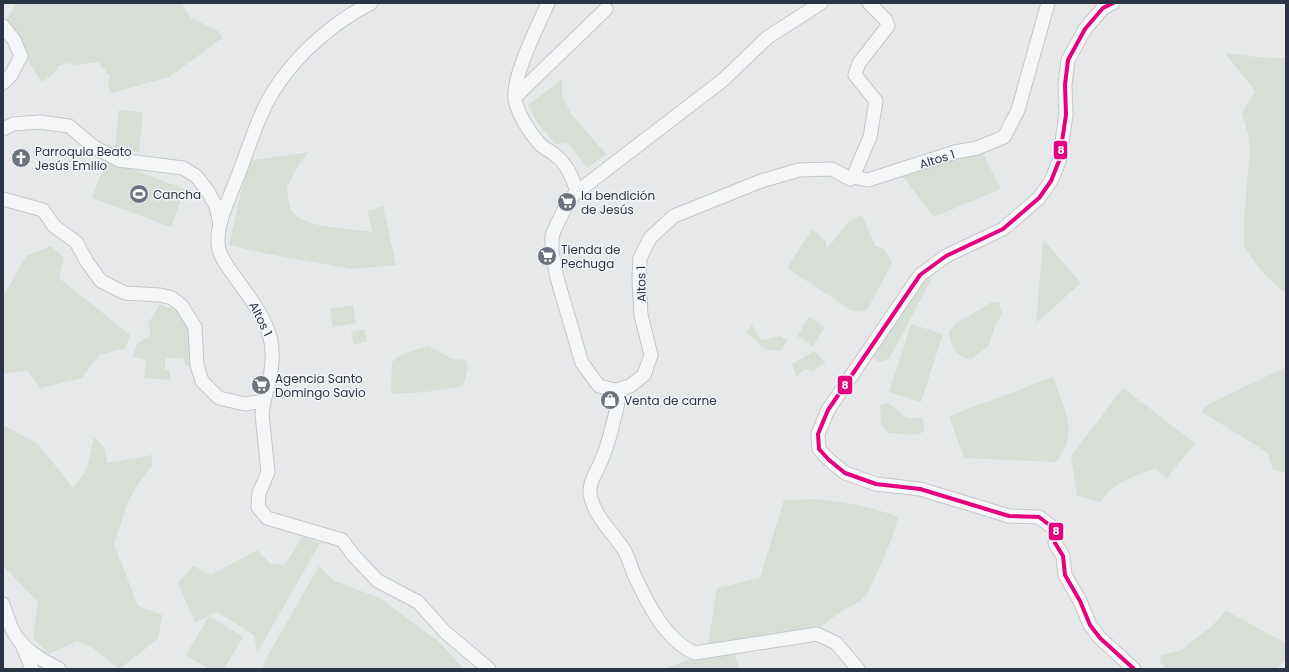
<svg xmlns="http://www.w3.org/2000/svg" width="1289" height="672" font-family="Poppins,sans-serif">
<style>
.green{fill:#d6ded6}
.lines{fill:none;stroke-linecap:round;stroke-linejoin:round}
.minor-casing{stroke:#c4c6c8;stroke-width:15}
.minor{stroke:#f5f6f7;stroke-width:13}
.bus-1-casing{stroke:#f4f6f9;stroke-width:7}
.bus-1{stroke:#e5007d;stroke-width:4}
.labels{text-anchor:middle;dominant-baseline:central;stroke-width:3;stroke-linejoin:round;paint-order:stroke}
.poi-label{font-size:12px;fill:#2b3445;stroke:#f4f6f9;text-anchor:start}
.street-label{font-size:12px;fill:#2b3445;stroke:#f4f6f9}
.line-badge{stroke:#f4f6f9;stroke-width:1.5}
.badge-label{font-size:11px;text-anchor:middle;font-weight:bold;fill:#fff}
</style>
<rect width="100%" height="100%" fill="#e6e8ea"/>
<g class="green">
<path d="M17,3h164l10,15 27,13 4,7 -53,39 -58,16 -3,-6 2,-11 -12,-14 -22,3 -9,-2 -9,3 -3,7 -13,9 -38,-59z"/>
<path d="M1225,53l32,4 29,1v233l-5,-1 -19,-18 -18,-25v-30l6,-66 -2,-17 -6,-21 13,-22z"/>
<path d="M562,79v17l10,19 34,39 -19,14 -19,-25 -12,1 -18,-20 -10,-19z"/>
<path d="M119,110l24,2 -4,40 -24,-2z"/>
<path d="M981,150l20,39 -67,28 -31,-40 44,-18z"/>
<path d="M309,152l-10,12 -12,23c1,7 1,18 5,24 11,18 60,17 80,21l-4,-21 15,-5 13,59 -45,4 -83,-15 -39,-9 19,-84z"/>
<path d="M106,160l79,29 -14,38 -79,-29z"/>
<path d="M862,215l13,31 9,3 8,14 -25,47 -7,2 -9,-2 -64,-42 25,-39 14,13v8l23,-29z"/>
<path d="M1043,239l38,44 -45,40z"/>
<path d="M51,246l13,12 -5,20 71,57 -4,13 -27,7 -17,23 -42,10 -13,-18 -24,4v-77l23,-41z"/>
<path d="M924,276l8,2 -43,81 -10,3 -7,-6z"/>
<path d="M992,302h7l3,12 -7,12 -6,19 -18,15c-17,-6 -18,-10 -22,-27l6,-9z"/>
<path d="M160,304l22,9 7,11 2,43 -5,-1 -2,-7 -19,-2v12l5,2v9l-26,-2 2,-18 -13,-3 4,-13 14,-9 -3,-11z"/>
<path d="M353,305l3,18 -23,4 -3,-18z"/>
<path d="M809,317l16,10 -12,19 -16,-10z"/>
<path d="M911,324l32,10 -22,68 -32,-10z"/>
<path d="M752,325l9,15 19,-4 7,4 -6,11c-23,-1 -18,-7 -35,-18z"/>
<path d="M364,329l3,12 -13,4 -3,-13z"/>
<path d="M428,346l25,13 13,1 2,8 -5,18 -37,6 -35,2 1,-32 9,-7z"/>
<path d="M814,351l12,12 -14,8 -8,-2 -8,8 -4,-13z"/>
<path d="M1286,367v105l-13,-2 -5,-17 -66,-41 3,-6z"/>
<path d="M1053,377c11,32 27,55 3,85l-92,-4 -15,-42z"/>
<path d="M1123,388l72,55 -28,35 -12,-9c-22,7 -41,13 -55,33l-23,-6 -6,-40z"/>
<path d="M887,403c17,9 12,17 35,15l3,13c-10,7 -25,2 -37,2l-7,-9 -1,-19z"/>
<path d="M3,425l35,19 35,44 14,-19 7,-32 10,10 3,16 45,-8v11l-14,18 -10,18 -14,42 24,62 24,9 -4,24 -39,30 -26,-21 -16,-7 -28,13 -16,-16 5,-36 -35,-36z"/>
<path d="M817,499c28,4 54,7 81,18l-6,21 -14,33 -10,21 -9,10 -16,8 -30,22 -105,12 9,-56 43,-10 24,-78z"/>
<path d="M302,537l18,6 -63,110 -3,-18 -37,-23 -8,4 34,21 -19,32h-15l-23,-14 23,-39 -14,6 -17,-39 15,-17 18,9 46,-25 14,14 14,1z"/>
<path d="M319,566l14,14 46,18 59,43 26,28h-200l-1,-5z"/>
<path d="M1226,611l60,32v16l-10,10h-110l-6,-7 1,-7 19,-4 32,-25z"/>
<path d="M734,652l5,17h-76l31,-11z"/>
</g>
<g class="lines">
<g class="minor-casing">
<g id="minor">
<path d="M548,3c-10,23 -35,71 -33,95 2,15 14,34 24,45 4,5 10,7 15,11 13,10 18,22 23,38l-8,8 -12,24 -5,12v16l5,26 25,85 17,23 16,4 15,-4 14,-11 7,-20 -10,-40 -2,-36 1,-21 10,-20 24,-22 87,-35 38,-11 33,-1 18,10 3,-2 15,3 87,-28 22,-4 27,-11 14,-27 30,-107"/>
<path d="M1113,3l-10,5 -18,21 -17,31 -3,25 1,30 -7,46 -8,20 -12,17 -36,31 -57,27 -26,19 -92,135 -10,24 1,15 10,11 16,13 31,11 44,5 89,27 30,1 17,13 -1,13 8,13 2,19 15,26 10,24 10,13 34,31"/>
<path d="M3,26l11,14 7,16 -10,19 -8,8"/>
<path d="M515,97l91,-88"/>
<path d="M3,129l10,-5 27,-2 29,4 25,21 25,13 64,8 13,8 11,14 9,16 4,18"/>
<path d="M853,177l17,-40 6,-36 -21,-26 4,-12 29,-37 -2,-6 -17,-17"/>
<path d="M577,192l146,-112 45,-43 53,-34"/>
<path d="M3,199l40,11 11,16 22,16 11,20 14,19 24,12 35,2 12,3 10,8 13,21 2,38 5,16 17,17 26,6 19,-3c16,-55 9,-72 -24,-117 -7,-11 -17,-21 -21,-34 -5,-22 8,-46 16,-67 9,-22 16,-45 26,-68 20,-47 65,-89 110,-112"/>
<path d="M621,389c-6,26 -11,54 -23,79 -4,7 -9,17 -8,25 3,23 23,39 34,57 6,10 8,22 13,31 13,27 30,60 58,72l122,-19 19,9 22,26"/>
<path d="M264,401l-2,13 6,58 -9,21 -1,14 9,11 75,22 12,16 24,25 40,21 27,30 44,37"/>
<path d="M3,604c3,9 6,19 10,27 9,18 29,29 46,38"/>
<path d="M23,647l9,22"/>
</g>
</g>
<use href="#minor" class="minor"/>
<g class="bus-1-casing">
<path id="bus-1" d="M1113,3l-10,5 -18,21 -17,31 -3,25 1,30 -7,46 -8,20 -12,17 -36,31 -57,27 -26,19 -92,135 -10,24 1,15 10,11 16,13 31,11 44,5 89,27 30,1 17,13 -1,13 8,13 2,19 15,26 10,24 10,13 34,31"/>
</g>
<use href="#bus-1" class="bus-1"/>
</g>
<defs>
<g id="church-disc" transform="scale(1)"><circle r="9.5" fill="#6c737f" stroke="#f4f6f9"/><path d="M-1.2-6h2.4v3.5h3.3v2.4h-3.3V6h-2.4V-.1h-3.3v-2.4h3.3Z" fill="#fff"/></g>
<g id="stadium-disc" transform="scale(1)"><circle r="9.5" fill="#6c737f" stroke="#f4f6f9"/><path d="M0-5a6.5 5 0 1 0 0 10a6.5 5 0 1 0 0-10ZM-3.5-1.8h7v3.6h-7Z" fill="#fff"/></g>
<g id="supermarket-disc" transform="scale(1)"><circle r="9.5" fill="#6c737f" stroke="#f4f6f9"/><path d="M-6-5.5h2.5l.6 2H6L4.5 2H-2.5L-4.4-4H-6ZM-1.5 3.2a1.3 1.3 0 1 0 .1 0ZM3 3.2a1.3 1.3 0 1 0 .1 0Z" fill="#fff"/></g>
<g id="shop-disc" transform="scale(1)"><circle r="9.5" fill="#6c737f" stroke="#f4f6f9"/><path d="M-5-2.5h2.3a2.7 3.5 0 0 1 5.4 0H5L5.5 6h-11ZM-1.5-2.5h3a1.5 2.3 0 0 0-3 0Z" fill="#fff"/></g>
</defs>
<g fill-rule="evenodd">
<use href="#church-disc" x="21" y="158"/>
<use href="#stadium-disc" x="139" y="194"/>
<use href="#supermarket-disc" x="567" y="202"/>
<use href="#supermarket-disc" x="547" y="256"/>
<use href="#supermarket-disc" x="261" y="385"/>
<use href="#shop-disc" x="610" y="400"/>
</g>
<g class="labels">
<g class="poi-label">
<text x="35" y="151">Parroquia Beato<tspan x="35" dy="14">Jesús Emilio</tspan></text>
<text x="153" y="194">Cancha</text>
<text x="581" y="195">la bendición<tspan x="581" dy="14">de Jesús</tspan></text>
<text x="561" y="249">Tienda de<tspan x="561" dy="14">Pechuga</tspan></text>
<text x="275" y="378">Agencia Santo<tspan x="275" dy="14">Domingo Savio</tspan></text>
<text x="624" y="400">Venta de carne</text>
</g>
<g class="street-label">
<text transform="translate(937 159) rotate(-17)">Altos 1</text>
<text transform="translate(641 284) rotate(-91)">Altos 1</text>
<text transform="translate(261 319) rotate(64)">Altos 1</text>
</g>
</g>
<g class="line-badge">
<rect x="1053" y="140" width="15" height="20" rx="4" fill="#e5007d"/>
<rect x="837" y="375" width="16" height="20" rx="4" fill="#e5007d"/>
<rect x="1048" y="522" width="16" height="19" rx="4" fill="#e5007d"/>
</g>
<g class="badge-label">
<text x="1061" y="154">8</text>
<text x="845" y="389">8</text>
<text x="1056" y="535">8</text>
</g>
<rect width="1289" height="672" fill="none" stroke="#2b3445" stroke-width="8"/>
</svg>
